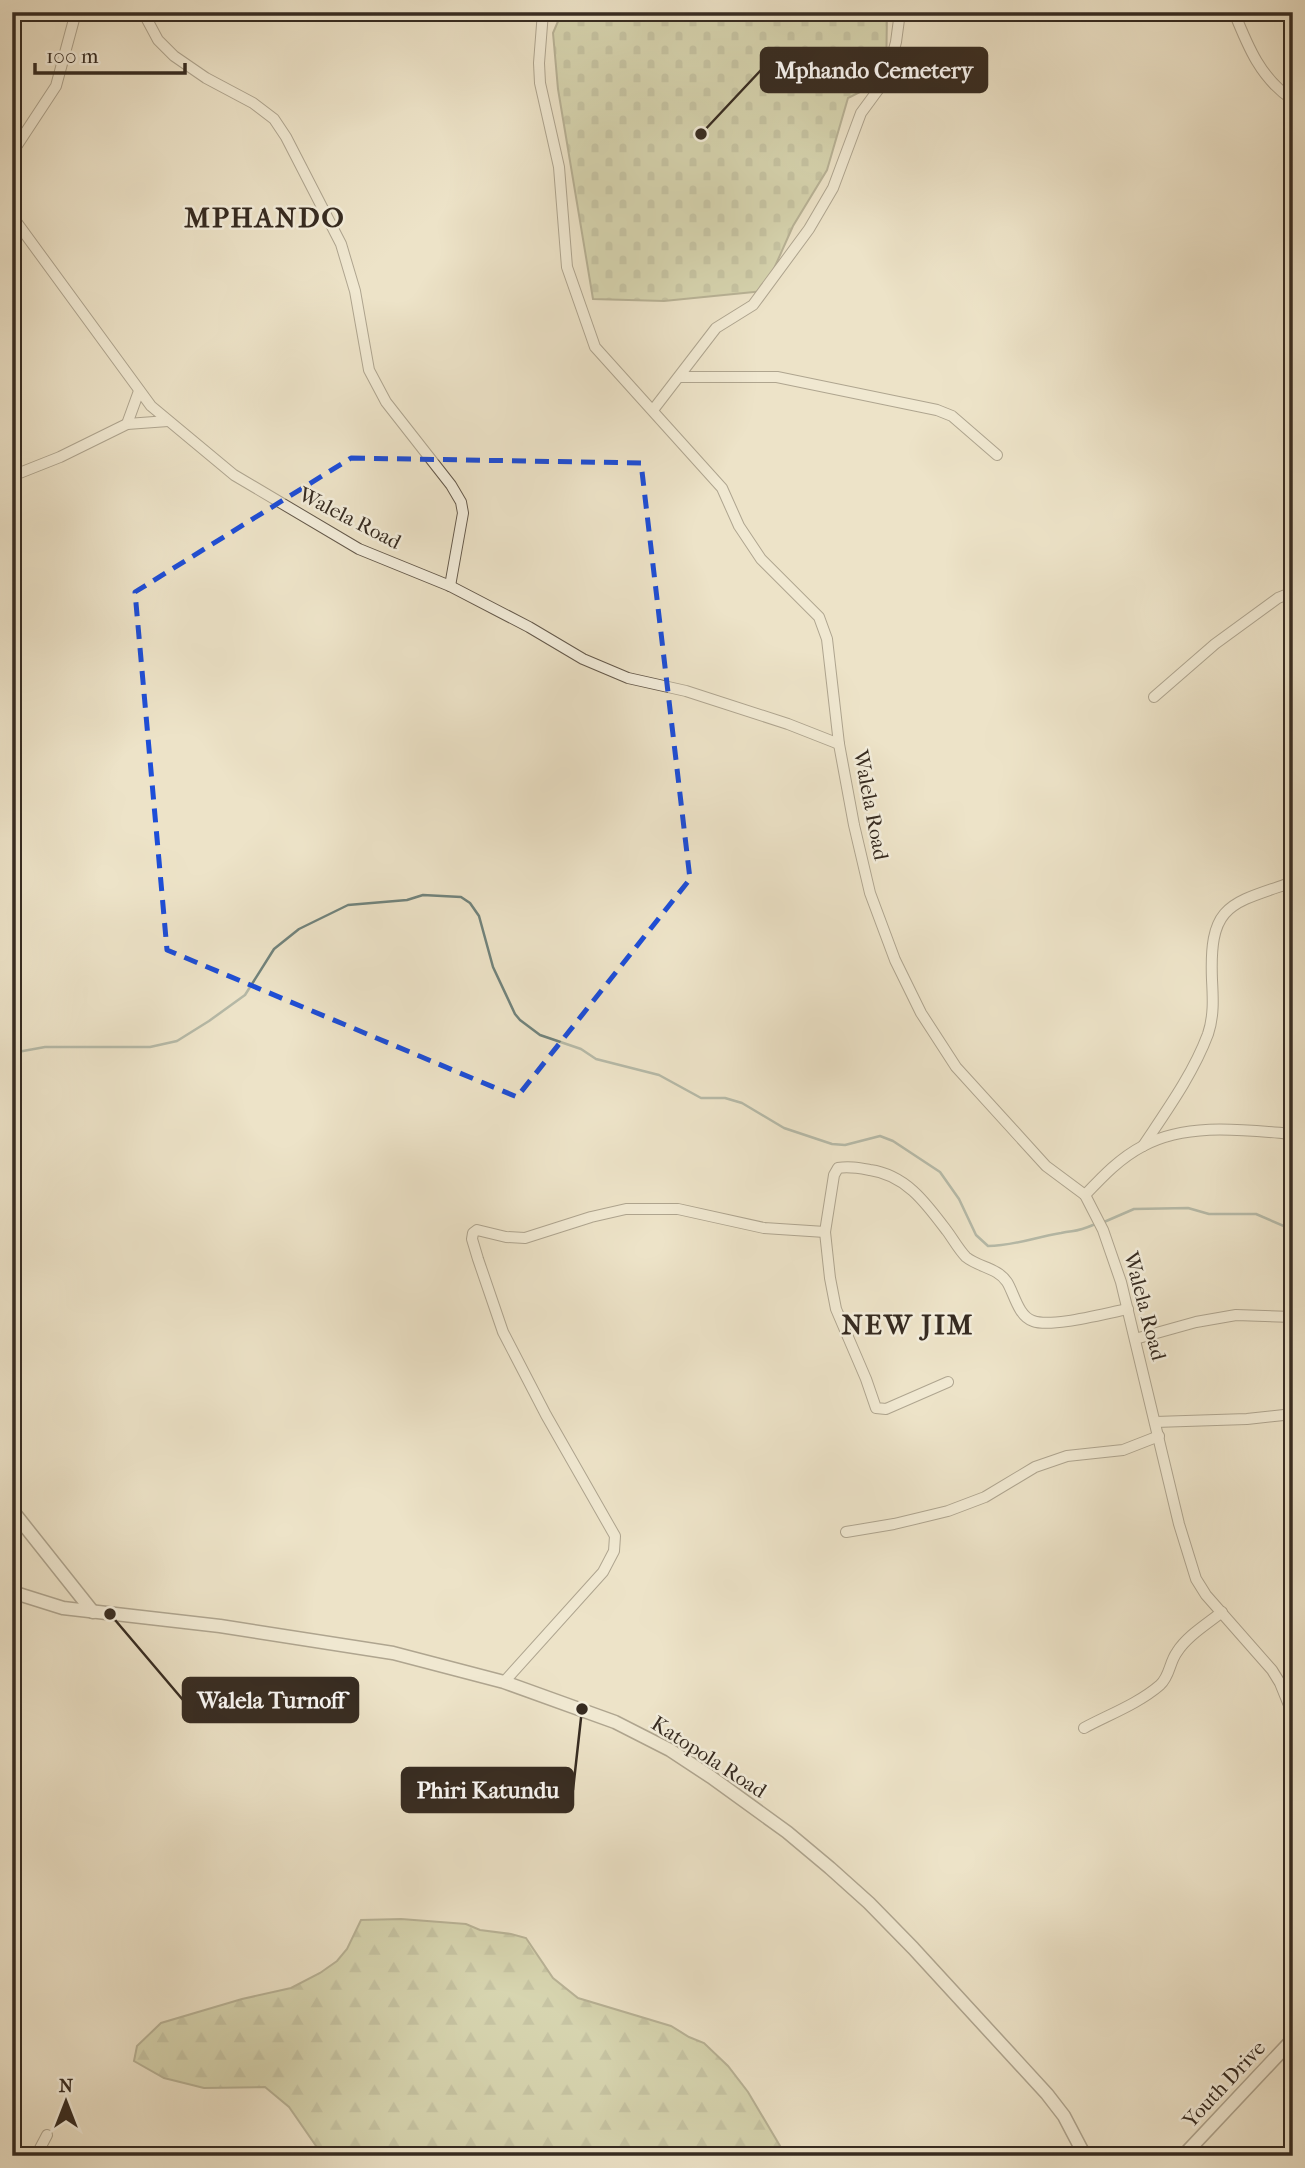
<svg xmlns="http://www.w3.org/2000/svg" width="1305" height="2168" font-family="'IM FELL French Canon',serif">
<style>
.forest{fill:url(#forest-firs);stroke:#79775a;stroke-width:2}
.cemetery{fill:url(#cemetery-stones);stroke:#79775a;stroke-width:2}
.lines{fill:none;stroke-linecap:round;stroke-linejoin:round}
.stream{stroke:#71837c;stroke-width:2.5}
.minor-casing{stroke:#64594b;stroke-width:12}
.tertiary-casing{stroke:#64594b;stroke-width:15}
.minor{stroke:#f3eddb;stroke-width:10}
.tertiary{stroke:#f3eddb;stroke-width:12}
.marked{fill:none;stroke:#1d4ed8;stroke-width:5;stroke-dasharray:14 9;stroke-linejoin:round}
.labels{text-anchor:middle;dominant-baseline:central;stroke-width:5;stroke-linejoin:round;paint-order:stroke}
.street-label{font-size:21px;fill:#362b21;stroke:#f3eddb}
.district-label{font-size:28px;font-weight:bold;letter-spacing:2px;fill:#362b21;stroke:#f3eddb}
.leader{fill:none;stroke:#362b21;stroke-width:2.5}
.callout-dot{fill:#362b21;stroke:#f3eddb;stroke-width:2.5}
.callout{fill:#362b21;stroke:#362b21;stroke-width:2.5}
.callout-label{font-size:23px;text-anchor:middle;font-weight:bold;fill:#fff}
</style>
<defs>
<pattern id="forest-firs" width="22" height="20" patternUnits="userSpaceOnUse" patternTransform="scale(1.75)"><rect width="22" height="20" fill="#bcc393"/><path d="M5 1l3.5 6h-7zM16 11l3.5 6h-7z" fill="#9a9f78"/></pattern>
<pattern id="cemetery-stones" width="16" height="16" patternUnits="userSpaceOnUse" patternTransform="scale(1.75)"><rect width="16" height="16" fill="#bcc393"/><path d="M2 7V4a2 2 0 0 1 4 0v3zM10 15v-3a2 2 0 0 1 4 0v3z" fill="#9a9f78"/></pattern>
</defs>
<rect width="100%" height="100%" fill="#ede3c8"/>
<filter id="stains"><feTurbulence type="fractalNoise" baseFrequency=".00286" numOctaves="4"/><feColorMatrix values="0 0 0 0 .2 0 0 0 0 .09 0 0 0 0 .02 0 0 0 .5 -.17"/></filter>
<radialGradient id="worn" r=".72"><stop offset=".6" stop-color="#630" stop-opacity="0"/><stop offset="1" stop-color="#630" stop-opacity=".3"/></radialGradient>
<path class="forest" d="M401,1919l65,5 14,6 31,4 15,4 27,40 25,20 93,28 18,11 15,6 24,23 20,26 38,64h-463l-34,-49 -24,-20 -61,1 -40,-10 -30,-17 3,-15 24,-23 81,-24 49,-11 29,-15 17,-12 10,-12 14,-29z"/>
<path class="cemetery" d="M562,12h325l-1,67 -38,19 -21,72 -34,56 -29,65 -100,10 -71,-2 -35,-210 -5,-56z"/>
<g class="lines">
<g class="stream">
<path d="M12,1053l33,-6h105l27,-6 32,-20 36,-26 29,-46 25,-20 49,-24 59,-5 16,-5 38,2 9,6 9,13 14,51 22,47 5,6 20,15 41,14 15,10 63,16 42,23h24l17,5 42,25 48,16 13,1 35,-9 13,5 47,31 19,27 17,36 12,11c26,0 47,-9 73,-13 15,-3 16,-1 32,-8"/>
<path d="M1104,1222l30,-13 54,-1 21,6h47l37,16"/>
</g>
<g class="minor-casing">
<g id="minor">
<path d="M143,12l15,28 16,16 32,22 47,25 21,16 12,18 55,107 14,47 14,79 17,32 65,83 10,17 2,11 -13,73"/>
<path d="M543,12l-4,51 1,20 19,84 8,100 28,80 127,141 17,38 22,33 58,58 8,22 12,105 15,81 16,68 25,67 26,53 35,54 90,99 39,29 18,35 18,52 58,242 17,55 10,16 66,75 8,13 13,32"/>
<path d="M1234,12c14,35 27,67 59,88"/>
<path d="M12,153l44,-67 20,-74"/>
<path d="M12,216l139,190 83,69 125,74 91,37 79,41 54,32 45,19 58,13 102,33 51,20"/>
<path d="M679,377h98l160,33 15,6 45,39"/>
<path d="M653,410l63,-82 37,-23 56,-76 24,-41 28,-75 25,-34 10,-37 4,-30"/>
<path d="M127,424l12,-33"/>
<path d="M12,476l48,-19 67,-33 41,-3"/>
<path d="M1154,697l61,-53 63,-46 15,-6"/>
<path d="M1143,1146c24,-36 50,-72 65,-112 6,-18 5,-36 4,-54 -3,-76 17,-76 81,-98"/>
<path d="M1085,1195c18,-19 35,-37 58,-49 44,-24 102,-16 150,-12"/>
<path d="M1135,1339l61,-17 40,-7 57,2"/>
<path d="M948,1382l-62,27 -10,-1 -10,-29 -30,-70 -6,-31 -5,-46 9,-57 4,-7c11,-2 21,0 32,2 36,5 56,33 77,61 6,8 12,19 19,26 12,10 32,11 41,25 7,11 11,34 26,39 19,7 73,-8 95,-12"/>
<path d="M1155,1422l92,-3 46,-5"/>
<path d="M846,1532l48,-8 54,-13 37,-14 50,-30 32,-11 56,-6 36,-14"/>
<path d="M504,1682l99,-110 11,-21 1,-15 -69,-121 -43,-83 -25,-73 -6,-20 1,-6 4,-3 29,7 19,1 66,-21 35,-8h52l86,19 61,4"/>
<path d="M1084,1728c24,-13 54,-24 76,-43 10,-9 9,-22 17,-33 10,-16 30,-28 45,-40"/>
<path d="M36,2156l11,-21"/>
</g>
</g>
<g class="tertiary-casing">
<g id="tertiary">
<path d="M12,1510l81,102"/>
<path d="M12,1592l51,16 157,18 173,27 111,29 111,40 55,28 41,27 76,55 43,36 39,35 44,45 134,146 17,22 21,40"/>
<path d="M1183,2156l110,-117"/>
</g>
</g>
<use href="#minor" class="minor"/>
<use href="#tertiary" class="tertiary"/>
</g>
<path d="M0 0H1305V2168H0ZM351,458l290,5 49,416 -173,218 -350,-147 -32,-358z" fill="#ede3c8" fill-opacity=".55" fill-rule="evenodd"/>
<path class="marked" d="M351,458l290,5 49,416 -173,218 -350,-147 -32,-358z"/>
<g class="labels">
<g class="street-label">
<text transform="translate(350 518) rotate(27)">Walela Road</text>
<text transform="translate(871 805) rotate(79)">Walela Road</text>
<text transform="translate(1145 1306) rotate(75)">Walela Road</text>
<text transform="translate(709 1757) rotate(33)">Katopola Road</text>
<text transform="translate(1224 2084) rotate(-47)">Youth Drive</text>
</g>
<g class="district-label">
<text x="265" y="217">MPHANDO</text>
<text x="908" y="1324">NEW JIM</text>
</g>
</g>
<path class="leader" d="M701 134L761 70M110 1614L183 1700M582 1709L573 1790"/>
<g class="callout-dot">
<circle cx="701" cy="134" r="7"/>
<circle cx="110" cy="1614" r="7"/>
<circle cx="582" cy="1709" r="7"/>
</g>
<g class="callout">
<rect x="761" y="48" width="226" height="44" rx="7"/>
<rect x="183" y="1678" width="175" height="44" rx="7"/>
<rect x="402" y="1768" width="171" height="44" rx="7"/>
</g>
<g class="callout-label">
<text x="874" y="78">Mphando Cemetery</text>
<text x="271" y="1708">Walela Turnoff</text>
<text x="488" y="1798">Phiri Katundu</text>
</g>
<rect width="1305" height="2168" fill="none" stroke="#ede3c8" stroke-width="42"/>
<rect x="14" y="14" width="1277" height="2140" fill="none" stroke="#362b21" stroke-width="3.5"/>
<rect x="21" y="21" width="1263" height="2126" fill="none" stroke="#362b21" stroke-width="2"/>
<g transform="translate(66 2102)" stroke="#f3eddb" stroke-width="5" paint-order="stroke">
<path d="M0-5L12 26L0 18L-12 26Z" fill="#362b21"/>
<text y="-10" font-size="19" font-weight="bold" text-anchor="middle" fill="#362b21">N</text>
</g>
<path d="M35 63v10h150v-10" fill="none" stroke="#362b21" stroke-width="3.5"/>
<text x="46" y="63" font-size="21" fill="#362b21" stroke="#f3eddb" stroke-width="5" paint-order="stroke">100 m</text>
<rect width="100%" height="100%" filter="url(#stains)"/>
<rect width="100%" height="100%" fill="url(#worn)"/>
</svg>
